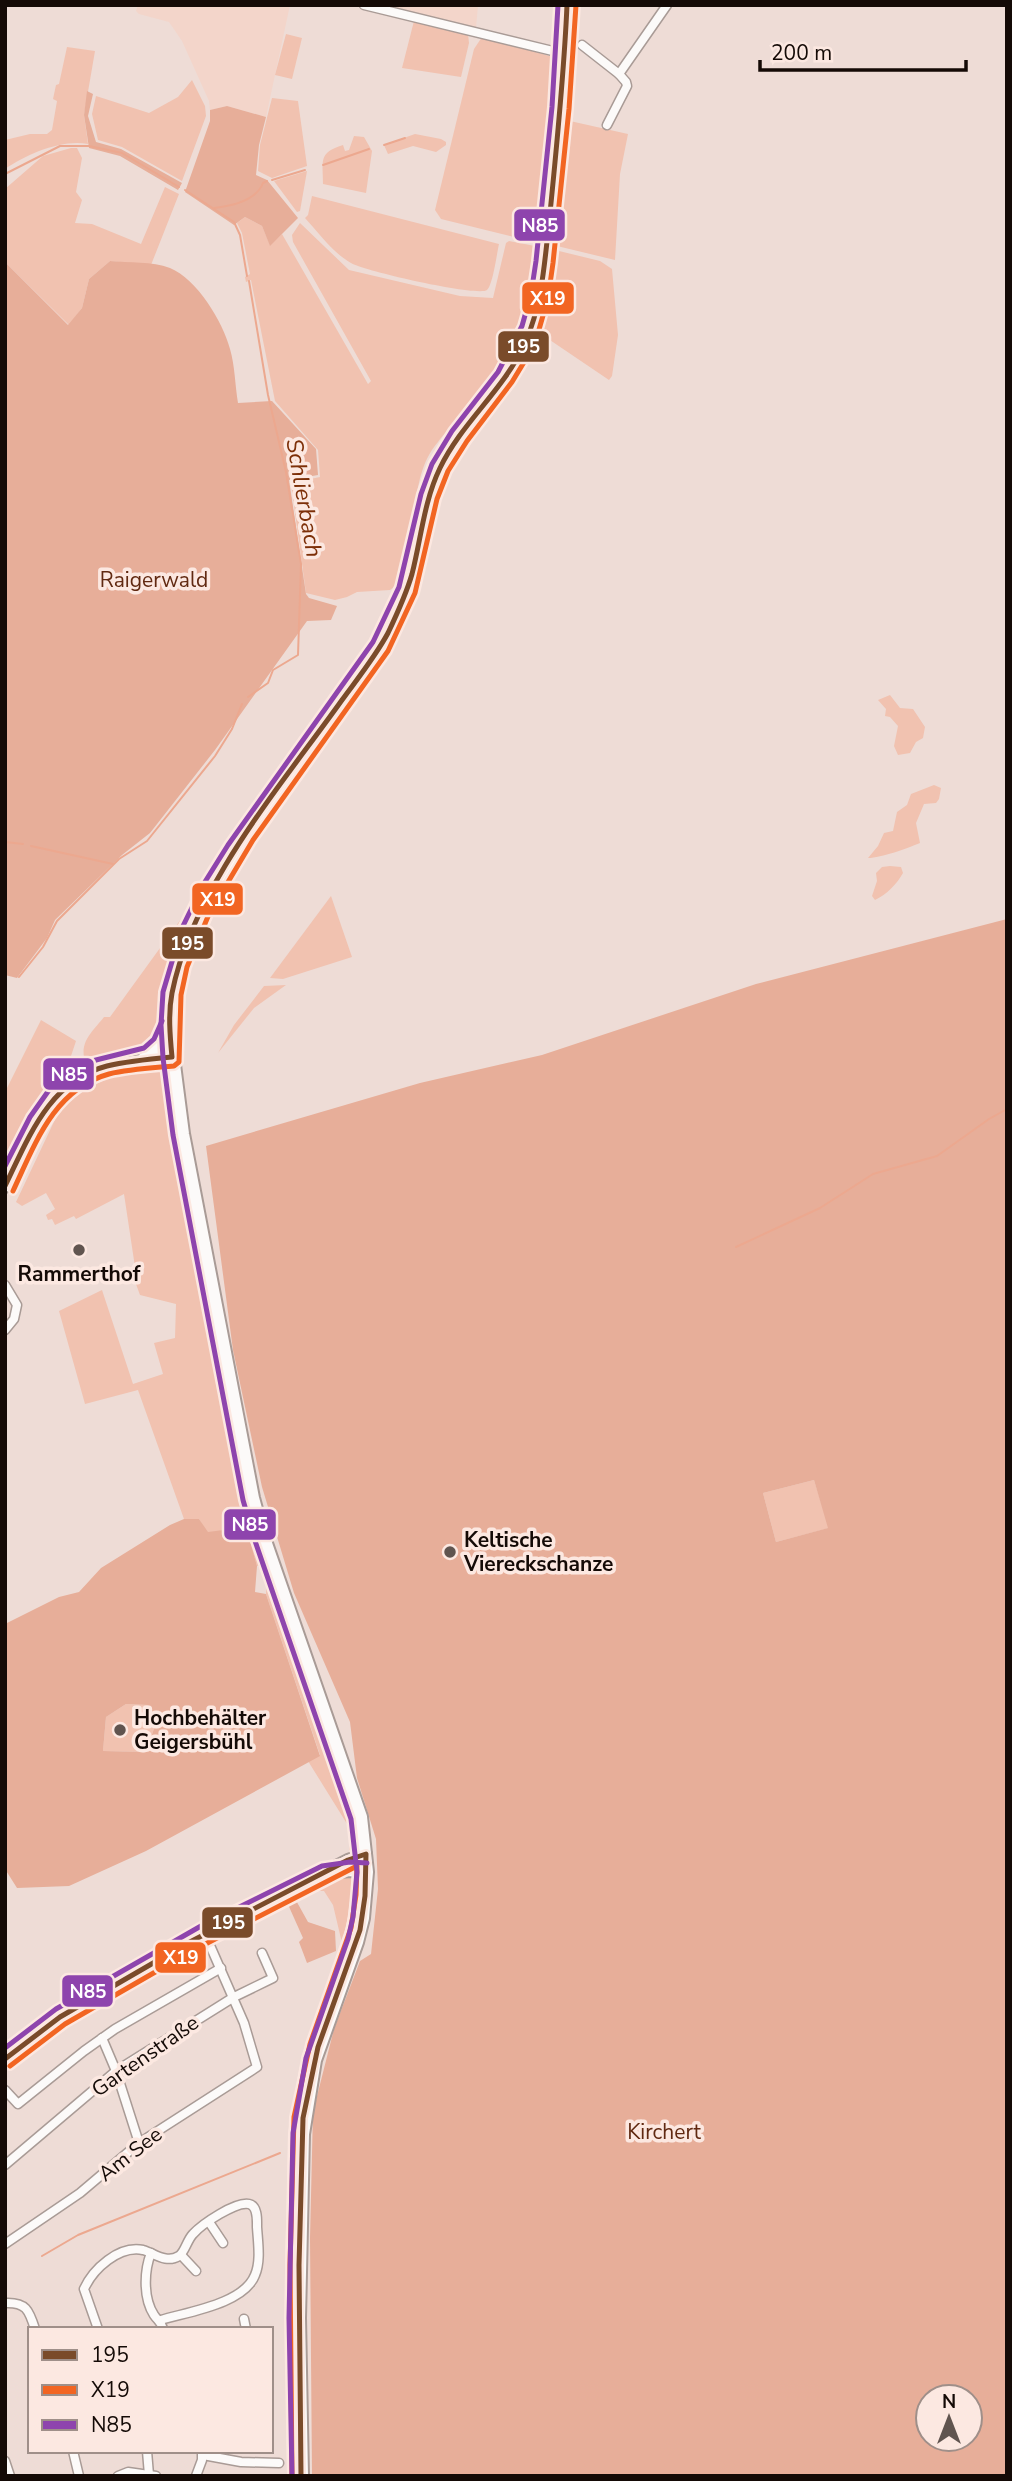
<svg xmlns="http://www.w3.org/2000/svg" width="1012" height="2481" font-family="'Nunito Sans',sans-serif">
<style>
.built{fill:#f3d5ca}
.green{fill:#f1c2b0}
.forest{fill:#e7ae99;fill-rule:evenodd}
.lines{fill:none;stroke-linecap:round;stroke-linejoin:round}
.stream{stroke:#eca88f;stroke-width:2}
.minor-casing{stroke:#a99b96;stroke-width:11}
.tertiary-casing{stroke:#a99b96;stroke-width:14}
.primary-casing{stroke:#a99b96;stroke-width:18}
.minor{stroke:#fcfaf9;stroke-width:8}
.tertiary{stroke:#fcfaf9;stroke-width:10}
.primary{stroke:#fcfaf9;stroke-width:14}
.bus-1-casing{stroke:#fce8e1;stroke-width:10}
.bus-2-casing{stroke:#fce8e1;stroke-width:10}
.bus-3-casing{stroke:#fce8e1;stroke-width:10}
.bus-1{stroke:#7a4b2a;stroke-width:5}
.bus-2{stroke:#f26522;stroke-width:5}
.bus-3{stroke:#8e44ad;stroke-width:5}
.poi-dot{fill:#60544f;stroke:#fce8e1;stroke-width:2.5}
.labels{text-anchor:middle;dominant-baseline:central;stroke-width:7;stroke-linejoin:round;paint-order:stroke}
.park-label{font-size:21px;fill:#612911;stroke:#fce8e1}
.poi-label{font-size:21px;font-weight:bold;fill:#140a06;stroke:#fce8e1;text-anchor:start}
.street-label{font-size:21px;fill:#140a06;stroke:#fce8e1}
.water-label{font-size:23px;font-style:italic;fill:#7d2f08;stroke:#fce8e1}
.line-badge{stroke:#fce8e1;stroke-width:2.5}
.badge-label{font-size:19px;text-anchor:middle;font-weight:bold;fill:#fff}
</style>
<rect width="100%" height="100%" fill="#eedcd6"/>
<g class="built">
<path d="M138,5h152l-24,112 -39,-11 -17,4 -1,-9 -27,-60 -13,-19 -30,-8 -3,-3z"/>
<path d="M379,5h99l-2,23 -11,-3z"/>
</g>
<g class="green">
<path d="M414,21l54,13 1,9 -8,34 -59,-9z"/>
<path d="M286,34l16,4 -10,41 -17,-4z"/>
<path d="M482,37l71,20 4,2 1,5 -17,177 -3,2 -97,-24 -6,-9 39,-161z"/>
<path d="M67,47l28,4 -11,64 4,29c-26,-5 -61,10 -83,25v-29l25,-6h17l5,-4 5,-29 -4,-2 3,-14 3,-1z"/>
<path d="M192,80l13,26 1,10 -24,65 -60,-34 -24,-7 -6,-26 4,-18 53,17 29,-16z"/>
<path d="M272,98l26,3 9,65 -35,12 -14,-7 2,-26z"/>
<path d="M570,121l58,13 -8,40 -5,86 -58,-14 6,-43z"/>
<path d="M415,134l26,5 5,3v3l-10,7 -23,-6 -25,8 -4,-9z"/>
<path d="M354,136l10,1 8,14 -6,42 -43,-9c0,-24 -5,-31 20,-39l2,6 4,-1z"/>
<path d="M71,148h6l5,10 -6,34 6,8 -7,23 17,1 49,20 24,-57 14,7 -28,71 -41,-4 -21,18 -7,29 -13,17 -64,-63v-73l38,-33z"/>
<path d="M307,171l-7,40 -3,1 -23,-31z"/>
<path d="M312,196l187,48c-2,8 -6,41 -12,46 -9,7 -123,-19 -136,-27 -18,-10 -32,-30 -46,-45l3,-3z"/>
<path d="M245,217l17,9 8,19 12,-11 86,150 3,-3 -78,-139 -1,-7 8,-12 49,47 111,26 33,2 13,-55 3,-2 31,6 -7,44 -12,43 -17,32 -45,61c-11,1 -15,7 -21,15 -25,29 -20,68 -30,103 -4,14 -9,28 -14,42l-4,3 -33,2 -10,5 -12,3 -29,-7 -15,-110 29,-6 -2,-27 -43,-49 -24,-121 -5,2 -1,-5 5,-3 -8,-41 -5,-10z"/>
<path d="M555,250l45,11 12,8 6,66 -6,41 -3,4 -68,-46 9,-33z"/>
<path d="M890,695l10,13 13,1 12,18 -2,11 -7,4 -6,11 -12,2 -4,-9 4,-20 -8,-9 -5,-1 1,-7 -8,-9z"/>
<path d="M934,785l7,3 -2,11 -3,4 -12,1 -8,19 4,20c-12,5 -39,15 -52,15l10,-12 6,-13 9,-2 4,-19 10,-7 4,-11z"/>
<path d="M890,866l11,1 2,6c-6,11 -17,22 -28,27l-3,-4 5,-15 -1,-8 6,-6z"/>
<path d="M331,896l21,61 -69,22 -13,-1z"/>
<path d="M197,897c-10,33 -27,64 -33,98 -2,15 2,40 -11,51 -14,12 -51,12 -69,11 -3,-17 10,-27 20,-40h6z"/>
<path d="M286,985l-32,23 -36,45 16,-28 30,-39z"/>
<path d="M41,1020l35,21 -6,18 3,10c-13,12 -26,22 -36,36 -14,20 -20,44 -32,65v-78z"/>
<path d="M139,1066l23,3 6,14 99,481 -10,2 -12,-39 -38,6 -8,-14h-15l-46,-129 -53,14 -26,-93 43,-21 31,94 30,-10 -9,-31 21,-5 1,-34 -36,-9 -7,-19 2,-9 -11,-73 -48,25 -2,-3 -19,9 -3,-6 -4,1 -2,-5 9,-6 -9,-16 -24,13 -6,-4 44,-93 29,-22 16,-7 -6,-8 16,-4z"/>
<path d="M814,1480l15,48 -53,14 -13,-49z"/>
<path d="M270,1578l82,230 5,34 -2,6 -6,2v-23l-41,-66 12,-6 -54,-161 1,-15z"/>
<path d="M126,1704l23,1 8,15 -11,32 -43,-1 3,-34z"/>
<path d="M358,1875l4,10 -12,60 -8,-2 -9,-38 -9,-14h-13l-1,-6 19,-8z"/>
</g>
<g class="forest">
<path d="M87,91l6,3 -5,22 8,26 25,7 61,34 -4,7 -58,-34 -31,-8 -5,-33z"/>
<path d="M227,106l39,11 -7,28 -3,30 11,5 31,38 -28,28 -8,-20 -17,-9 -11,8 -49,-33 25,-71v-11z"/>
<path d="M110,261c19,2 42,0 60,7 27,11 53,54 60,81 5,17 5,37 8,54l34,-2 44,48 2,26 -29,5 17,114 3,4 28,8 -6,14 -24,1 -92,129 -65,83 -28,22 -67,65 -8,18 -30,40 -12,-3v-713l63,63 14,-17 7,-29z"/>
<path d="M1007,919v1557h-695l-2,-238 3,-126 21,-83 26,-68 11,-7 7,-65 -2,-50 -19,-61 -7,-56 -56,-129 -32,-106 -29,-137 -27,-204 214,-63 122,-28 214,-71zM814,1480l14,48 -52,14 -13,-49zM970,2397v42h-42v-42z"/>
<path d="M184,1519h15l9,13 38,-5 11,39 -2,26 11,2 54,162 -174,95 -77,35 -52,2 -12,-19v-245l54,-27 20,-5 22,-24 69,-43zM126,1704l22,1 9,15 -11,32 -43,-1 3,-34z"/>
<path d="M293,1895l15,27 27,9 1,20 -29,12 -8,-21 4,-4 -17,-38z"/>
</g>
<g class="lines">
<g class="stream">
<path d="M384,145l21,-7"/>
<path d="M323,165l46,-16"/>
<path d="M5,174l55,-28h29l33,7 57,34"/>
<path d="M272,180l33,-10"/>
<path d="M185,190l49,32 6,13 7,41"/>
<path d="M214,208c18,-2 42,-7 49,-25l4,-2"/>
<path d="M248,697l20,-14 5,-13 25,-15 3,-91 -15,-92 -18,-77 -19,-114"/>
<path d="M5,842l18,2"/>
<path d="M31,846l82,18"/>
<path d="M19,977l24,-30 14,-26 62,-62 28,-18 68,-85 17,-27 10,-25"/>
<path d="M736,1247l84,-39 53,-34 64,-18 52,-37 18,-10"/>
<path d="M42,2256l36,-21 202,-82"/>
</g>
<g class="minor-casing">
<g id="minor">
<path d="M364,5l201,49"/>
<path d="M582,45l37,29 48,-69"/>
<path d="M607,125l20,-39 -1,-4 -7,-8"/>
<path d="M5,1285l12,20 -3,14 -9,11"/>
<path d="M102,2038l14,33 23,72"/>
<path d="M5,2090l13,14 66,-53 31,-22 106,-61"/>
<path d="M5,2165l111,-94 118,-74 39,-19 -11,-25"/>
<path d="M209,2222l14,21"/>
<path d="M5,2244l75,-51 59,-50 118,-76 -13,-44 -39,-89"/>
<path d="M151,2253c-7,18 -8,45 3,62 4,6 7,6 9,14"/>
<path d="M181,2255l15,16"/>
<path d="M5,2303c21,-1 24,7 30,26"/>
<path d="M244,2319l2,10"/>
<path d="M98,2329l-14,-40c9,-20 35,-44 59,-39 11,3 23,14 36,6 6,-4 8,-16 14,-22 9,-10 43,-33 56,-30 9,2 8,16 8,23 1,16 4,34 -2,48 -11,29 -68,37 -94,45"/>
<path d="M73,2451l6,25"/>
<path d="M147,2451l2,24"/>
<path d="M203,2455l38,7 38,1"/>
<path d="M5,2461l5,15"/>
<path d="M118,2476l10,-4 28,4"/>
<path d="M196,2476l6,-16v-8"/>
</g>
</g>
<g class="tertiary-casing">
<g id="tertiary">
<path d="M143,1058c14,-7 19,-15 25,-29"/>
<path d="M5,1187c24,-47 38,-100 92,-118 23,-8 51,-9 75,-12"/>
<path d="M328,1873l22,-2 16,1"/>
<path d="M5,2059l55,-42 126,-73 162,-84 18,-6"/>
</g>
</g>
<g class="primary-casing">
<path id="primary" d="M301,2476l-3,-158 4,-184 12,-74 42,-118 6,-24 4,-46 -6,-55 -98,-282 -10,-37 -70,-364 -10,-77 -2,-33 2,-30 18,-63 20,-41 25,-40 145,-203c10,-19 20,-37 27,-57 13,-40 15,-85 33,-123 22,-44 63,-77 84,-122 19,-41 21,-90 26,-134 8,-69 15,-137 17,-206"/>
</g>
<use href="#minor" class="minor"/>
<use href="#tertiary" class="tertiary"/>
<use href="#primary" class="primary"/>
<g class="bus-1-casing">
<g id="bus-1">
<path d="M5,1186c24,-49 44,-105 102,-120 21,-5 43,-7 65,-9 -2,-21 -4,-43 0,-64 21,-106 108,-206 170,-293 16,-22 33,-43 46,-67 9,-19 18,-38 24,-59 9,-35 12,-73 28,-106 22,-46 64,-78 85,-125 18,-40 20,-86 25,-130 7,-69 14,-138 17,-208"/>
<path d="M5,2059l55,-42 126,-73 162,-84 18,-6 -1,42 -5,34 -42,117 -15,71 -4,147 2,211"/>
</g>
</g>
<g class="bus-2-casing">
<g id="bus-2">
<path d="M13,1191c22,-47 41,-102 96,-117 21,-5 43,-6 65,-8l5,-4 2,-67 6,-28 22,-53 44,-74 135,-189 27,-58 22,-94 11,-28 19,-30 45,-59 20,-33 6,-16 10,-35 5,-35 16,-154 7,-104"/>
<path d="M10,2066l55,-42 125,-72 167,-86 -1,29 -5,33 -41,116 -16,73 -4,148 2,211"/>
</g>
</g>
<g class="bus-3-casing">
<g id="bus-3">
<path d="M5,1166l25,-49 24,-34 34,-21 56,-14 10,-9 8,-18"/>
<path d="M5,2048l51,-39 145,-83 121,-60 28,-4 17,1"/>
<path d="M292,2476l-3,-158 4,-185 13,-75 42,-119 5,-22 4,-45 -6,-53 -97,-281 -11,-38 -70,-365 -10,-77 -2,-33 2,-33 19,-64 21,-43 25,-40 145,-203 26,-55 22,-93 11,-30 20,-33 46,-59 24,-46 9,-32 5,-33 16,-154 6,-102"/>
</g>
</g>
<use href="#bus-1" class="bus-1"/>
<use href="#bus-2" class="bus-2"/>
<use href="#bus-3" class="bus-3"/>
</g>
<g class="poi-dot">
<circle cx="79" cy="1250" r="7"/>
<circle cx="450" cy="1552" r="7"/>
<circle cx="120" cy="1730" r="7"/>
</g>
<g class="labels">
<g class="park-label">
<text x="154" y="580">Raigerwald</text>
<text x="664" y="2132">Kirchert</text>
</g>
<g class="poi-label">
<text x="79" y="1274" text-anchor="middle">Rammerthof</text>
<text x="464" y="1540">Keltische<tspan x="464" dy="24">Viereckschanze</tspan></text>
<text x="134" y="1718">Hochbehälter<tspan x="134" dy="24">Geigersbühl</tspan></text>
</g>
<g class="street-label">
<text transform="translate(145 2056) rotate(-35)">Gartenstraße</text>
<text transform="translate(130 2154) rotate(-38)">Am See</text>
</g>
<g class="water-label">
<text transform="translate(304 498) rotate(80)">Schlierbach</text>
</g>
</g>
<g class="line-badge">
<rect x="513" y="208" width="53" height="34" rx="7" fill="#8e44ad"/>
<rect x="521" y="281" width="54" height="34" rx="7" fill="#f26522"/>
<rect x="497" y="330" width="53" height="33" rx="7" fill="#7a4b2a"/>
<rect x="191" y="882" width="53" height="34" rx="7" fill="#f26522"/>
<rect x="161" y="926" width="53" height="34" rx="7" fill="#7a4b2a"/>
<rect x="42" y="1057" width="53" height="34" rx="7" fill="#8e44ad"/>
<rect x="223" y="1508" width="54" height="33" rx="7" fill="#8e44ad"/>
<rect x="201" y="1906" width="53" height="33" rx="7" fill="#7a4b2a"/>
<rect x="154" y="1941" width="53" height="33" rx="7" fill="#f26522"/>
<rect x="61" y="1974" width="53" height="34" rx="7" fill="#8e44ad"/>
</g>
<g class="badge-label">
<text x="540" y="232">N85</text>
<text x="548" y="305">X19</text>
<text x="523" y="353">195</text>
<text x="218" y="906">X19</text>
<text x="187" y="950">195</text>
<text x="69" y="1081">N85</text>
<text x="250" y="1531">N85</text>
<text x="228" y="1929">195</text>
<text x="181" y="1964">X19</text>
<text x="88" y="1998">N85</text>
</g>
<rect width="1012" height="2481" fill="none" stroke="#140a06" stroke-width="14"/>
<rect x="28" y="2327" width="245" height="126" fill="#fce8e1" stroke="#9f8f89" stroke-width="2"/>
<rect x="42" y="2350" width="35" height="10" fill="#7a4b2a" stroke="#9f8f89" stroke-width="2"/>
<text x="91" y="2362" font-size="21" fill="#140a06">195</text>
<rect x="42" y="2385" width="35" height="10" fill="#f26522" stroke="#9f8f89" stroke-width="2"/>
<text x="91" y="2397" font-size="21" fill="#140a06">X19</text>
<rect x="42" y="2420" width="35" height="10" fill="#8e44ad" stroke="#9f8f89" stroke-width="2"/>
<text x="91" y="2432" font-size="21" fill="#140a06">N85</text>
<g transform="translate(949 2418)"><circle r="33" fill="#fce8e1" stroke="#9f8f89" stroke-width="2"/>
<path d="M0-5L12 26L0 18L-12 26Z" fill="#60544f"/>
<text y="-10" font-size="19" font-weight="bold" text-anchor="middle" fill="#140a06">N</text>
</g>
<path d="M760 60v10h206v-10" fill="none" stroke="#140a06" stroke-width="3.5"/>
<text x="771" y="60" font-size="21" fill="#140a06" stroke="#fce8e1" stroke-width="5" paint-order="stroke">200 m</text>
</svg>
